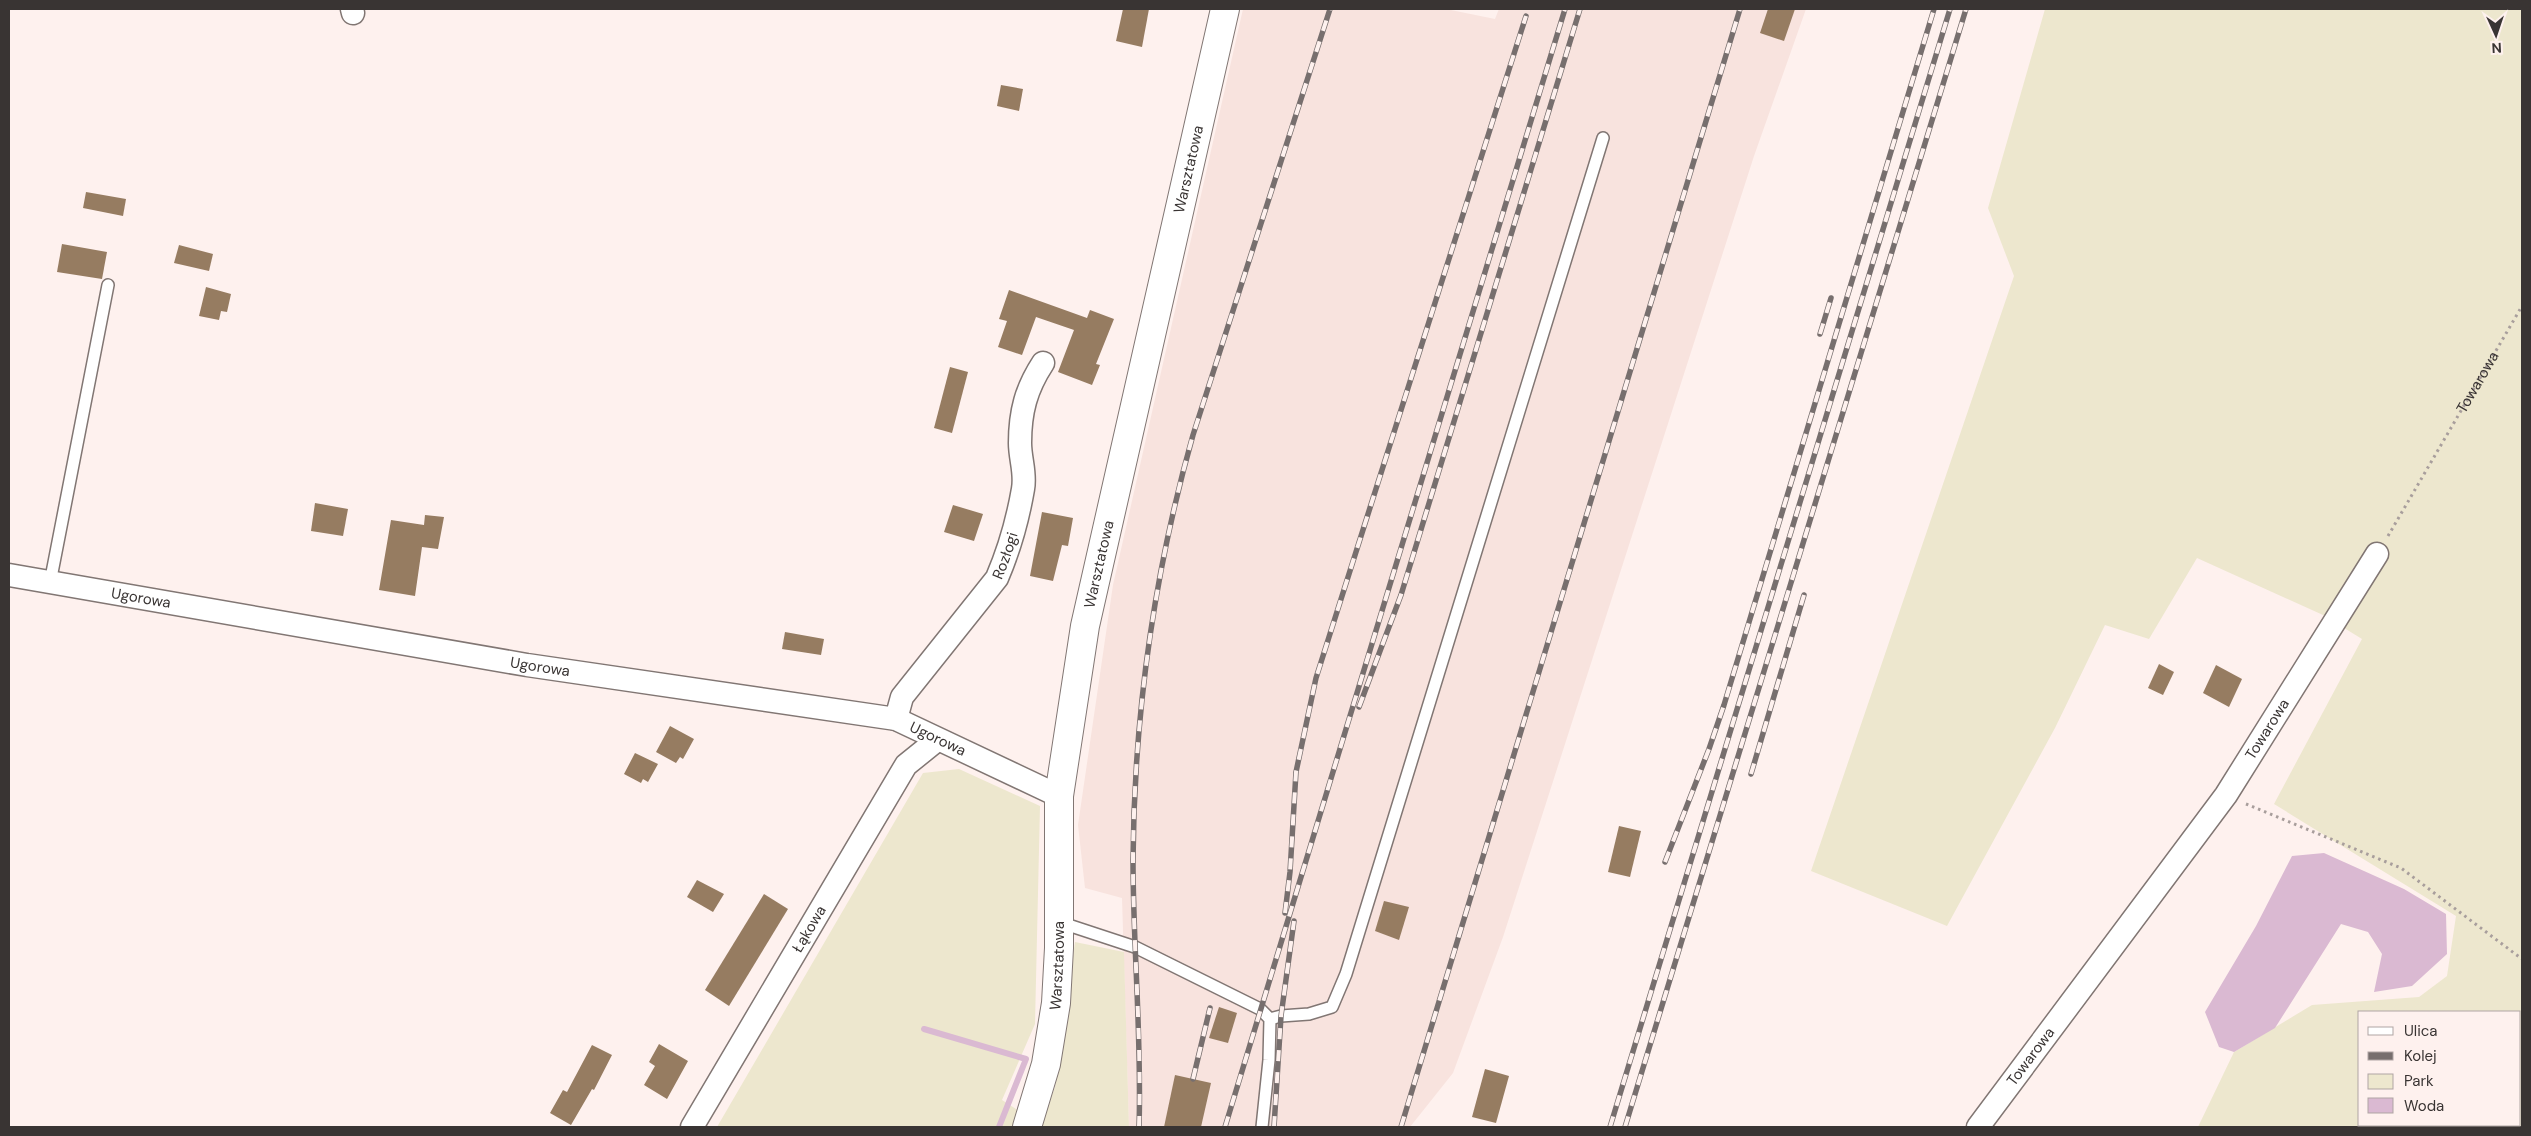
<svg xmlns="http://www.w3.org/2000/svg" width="2531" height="1136" font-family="'DM Sans',sans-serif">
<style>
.built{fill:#f8e3de}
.green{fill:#ede7ce;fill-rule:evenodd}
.water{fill:#dab9d2}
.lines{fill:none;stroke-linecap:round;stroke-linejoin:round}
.stream{stroke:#dab9d2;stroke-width:6}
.building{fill:#967c61}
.service-casing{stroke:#817673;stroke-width:14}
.minor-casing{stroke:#817673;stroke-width:25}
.tertiary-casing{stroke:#817673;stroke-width:30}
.path{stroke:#a89e9c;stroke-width:3;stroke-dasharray:2.5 4;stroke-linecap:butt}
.service{stroke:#fff;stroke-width:11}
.minor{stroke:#fff;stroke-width:22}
.tertiary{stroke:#fff;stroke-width:28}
.rail-casing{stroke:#776f6e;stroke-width:5.5}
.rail{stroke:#fef1ee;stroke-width:4;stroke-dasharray:11;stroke-linecap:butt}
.labels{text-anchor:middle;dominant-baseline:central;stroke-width:5;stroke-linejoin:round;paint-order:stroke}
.street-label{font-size:15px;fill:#393433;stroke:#fef1ee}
</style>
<rect width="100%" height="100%" fill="#fef1ee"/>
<path class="built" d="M1243,9h203l49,10 4,-10h307l-52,147 -251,781 -50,136 -43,54h-281l-7,-229 -37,-10 -7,-63 35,-240z"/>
<g class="green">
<path d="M2045,9h477v1118h-324l36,-75 78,-47 107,-8 28,-21 9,-60 -182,-112 88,-165 -39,-24 -126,-57 -48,81 -44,-14 -50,103 -108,198 -136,-55 203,-595 -26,-68zM2360,1012h160v113h-160z"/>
<path d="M959,769l81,37 -5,218 -33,76 17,11 -6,16h-296l206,-354z"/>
<path d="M1075,942l49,10 5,175h-88l14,-40z"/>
</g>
<path class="water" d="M2324,853l80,36 42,25 1,40 -35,32 -38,6 8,-38 -14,-22 -27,-8 -66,104 -41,24 -15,-5 -14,-35 51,-86 36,-70z"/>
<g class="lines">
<path class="stream" d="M924,1029l102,30 -27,68"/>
</g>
<g class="building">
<path d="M1123,9h26l-7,38 -26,-6z"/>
<path d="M1768,9h27l-11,32 -24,-8z"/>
<path d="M1001,85l22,4 -4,22 -22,-5z"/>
<path d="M86,192l40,7 -3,17 -40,-8z"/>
<path d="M62,244l45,8 -5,27 -45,-7z"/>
<path d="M179,245l34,9 -4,17 -35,-8z"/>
<path d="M206,287l25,7 -4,18 -6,-1 -2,9 -20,-4z"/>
<path d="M1009,290l78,28 3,-8 24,9 -18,45 4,1 -8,20 -34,-13 16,-42 -38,-13 -14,38 -24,-8 9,-26 -8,-2z"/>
<path d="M950,367l18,5 -16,61 -18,-5z"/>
<path d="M315,503l33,6 -5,27 -32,-5z"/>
<path d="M953,505l30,9 -9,27 -30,-9z"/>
<path d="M1042,512l31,6 -5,28 -6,-1 -9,36 -23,-5z"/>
<path d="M425,515l19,2 -6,32 -16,-2 -7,49 -36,-6 12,-70 33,5z"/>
<path d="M785,632l39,7 -3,16 -39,-6z"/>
<path d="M2159,664l15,8 -11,23 -15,-7z"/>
<path d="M2216,665l26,14 -13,28 -26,-14z"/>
<path d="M670,726l24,13 -11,20 -3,-2 -4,6 -20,-11z"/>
<path d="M635,753l23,11 -10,18 -5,-3 -2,4 -17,-9z"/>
<path d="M1619,826l22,5 -11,46 -22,-5z"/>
<path d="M697,880l27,14 -11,18 -26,-15z"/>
<path d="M764,894l24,15 -59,97 -24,-16z"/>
<path d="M1384,901l25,6 -10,33 -24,-9z"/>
<path d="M1219,1007l18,6 -9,30 -19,-5z"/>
<path d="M659,1044l29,17 -21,38 -23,-14 11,-19 -6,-4z"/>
<path d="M592,1045l20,10 -18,35 -2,-1 -21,36 -21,-12 13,-23 4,2z"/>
<path d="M1485,1069l24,7 -13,47 -24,-6z"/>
<path d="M1175,1075l36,8 -10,44h-37z"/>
</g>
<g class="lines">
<g class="service-casing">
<g id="service">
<path d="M50,583l58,-298"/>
<path d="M1059,922l76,25 125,62 10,10 -1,41 -7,67"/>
<path d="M1270,1019l11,-3 28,-2 23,-7 14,-33 257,-836"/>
</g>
</g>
<g class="minor-casing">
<g id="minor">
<path d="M352,9l1,4"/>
<path id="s2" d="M9,575l518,90 369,54 163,77"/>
<path id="s3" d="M896,719l6,-22 95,-119c12,-28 21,-60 26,-89 3,-16 -3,-30 -3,-46 0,-31 6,-54 23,-80"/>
<path id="s4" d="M692,1127l214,-362 31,-25"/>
<path id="s5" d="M1978,1127l248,-332 151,-241"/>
</g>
</g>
<g class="tertiary-casing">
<g id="tertiary">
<path id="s6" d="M1027,1127l19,-63 10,-61 3,-55v-152l26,-170 140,-617"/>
</g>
</g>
<g class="path">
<path id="s1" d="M2388,536l134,-230"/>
<path d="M2246,804l155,64 121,91"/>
</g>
<use href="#service" class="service"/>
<use href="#minor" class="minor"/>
<use href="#tertiary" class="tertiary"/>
<g class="rail-casing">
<g id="rail">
<path d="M1820,334l11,-36"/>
<path d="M1359,707l42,-112 179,-586"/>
<path d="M1751,774l53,-179"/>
<path d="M1665,862l44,-113 15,-44 210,-696"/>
<path d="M1285,913l5,-41 6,-100 20,-94 210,-662"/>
<path d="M1193,1079l17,-71"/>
<path d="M1139,1127c3,-89 -6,-178 -6,-267 1,-143 21,-287 60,-425l137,-426"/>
<path d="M1225,1127l340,-1118"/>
<path d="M1274,1127l7,-111 13,-95"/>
<path d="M1401,1127l339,-1118"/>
<path d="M1610,1127l340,-1118"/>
<path d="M1625,1127l341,-1118"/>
</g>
</g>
<use href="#rail" class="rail"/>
</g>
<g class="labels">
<g class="street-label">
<text stroke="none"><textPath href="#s6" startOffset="975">Warsztatowa</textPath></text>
<text stroke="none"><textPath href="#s1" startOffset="178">Towarowa</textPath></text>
<text stroke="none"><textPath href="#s3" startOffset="199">Rozłogi</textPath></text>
<text stroke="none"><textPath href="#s6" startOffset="570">Warsztatowa</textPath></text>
<text stroke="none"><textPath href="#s2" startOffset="134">Ugorowa</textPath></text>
<text stroke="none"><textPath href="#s2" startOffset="539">Ugorowa</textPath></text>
<text stroke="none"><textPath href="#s5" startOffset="492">Towarowa</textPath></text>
<text stroke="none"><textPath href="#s2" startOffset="945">Ugorowa</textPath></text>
<text stroke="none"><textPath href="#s4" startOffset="230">Łąkowa</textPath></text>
<text stroke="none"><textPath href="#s6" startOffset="165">Warsztatowa</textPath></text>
<text stroke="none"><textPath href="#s5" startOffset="88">Towarowa</textPath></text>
</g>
</g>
<rect width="2531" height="1136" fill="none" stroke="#393433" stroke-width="20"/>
<rect x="2358" y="1011" width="162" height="115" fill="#fef1ee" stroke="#afa5a3"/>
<rect x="2368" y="1027" width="25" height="8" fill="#ffffff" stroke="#afa5a3"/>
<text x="2404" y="1036" font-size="15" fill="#393433">Ulica</text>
<rect x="2368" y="1052" width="25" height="8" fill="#776f6e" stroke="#afa5a3"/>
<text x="2404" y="1061" font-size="15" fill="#393433">Kolej</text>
<rect x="2368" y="1074" width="25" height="15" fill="#ede7ce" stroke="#afa5a3"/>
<text x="2404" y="1086" font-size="15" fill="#393433">Park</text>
<rect x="2368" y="1098" width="25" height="15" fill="#dab9d2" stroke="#afa5a3"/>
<text x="2404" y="1111" font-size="15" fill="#393433">Woda</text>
<g transform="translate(2496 35) rotate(177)" stroke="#fef1ee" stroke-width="4" paint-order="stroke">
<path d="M0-4L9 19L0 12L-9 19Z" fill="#393433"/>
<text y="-8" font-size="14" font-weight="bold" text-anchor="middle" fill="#393433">N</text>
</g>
</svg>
